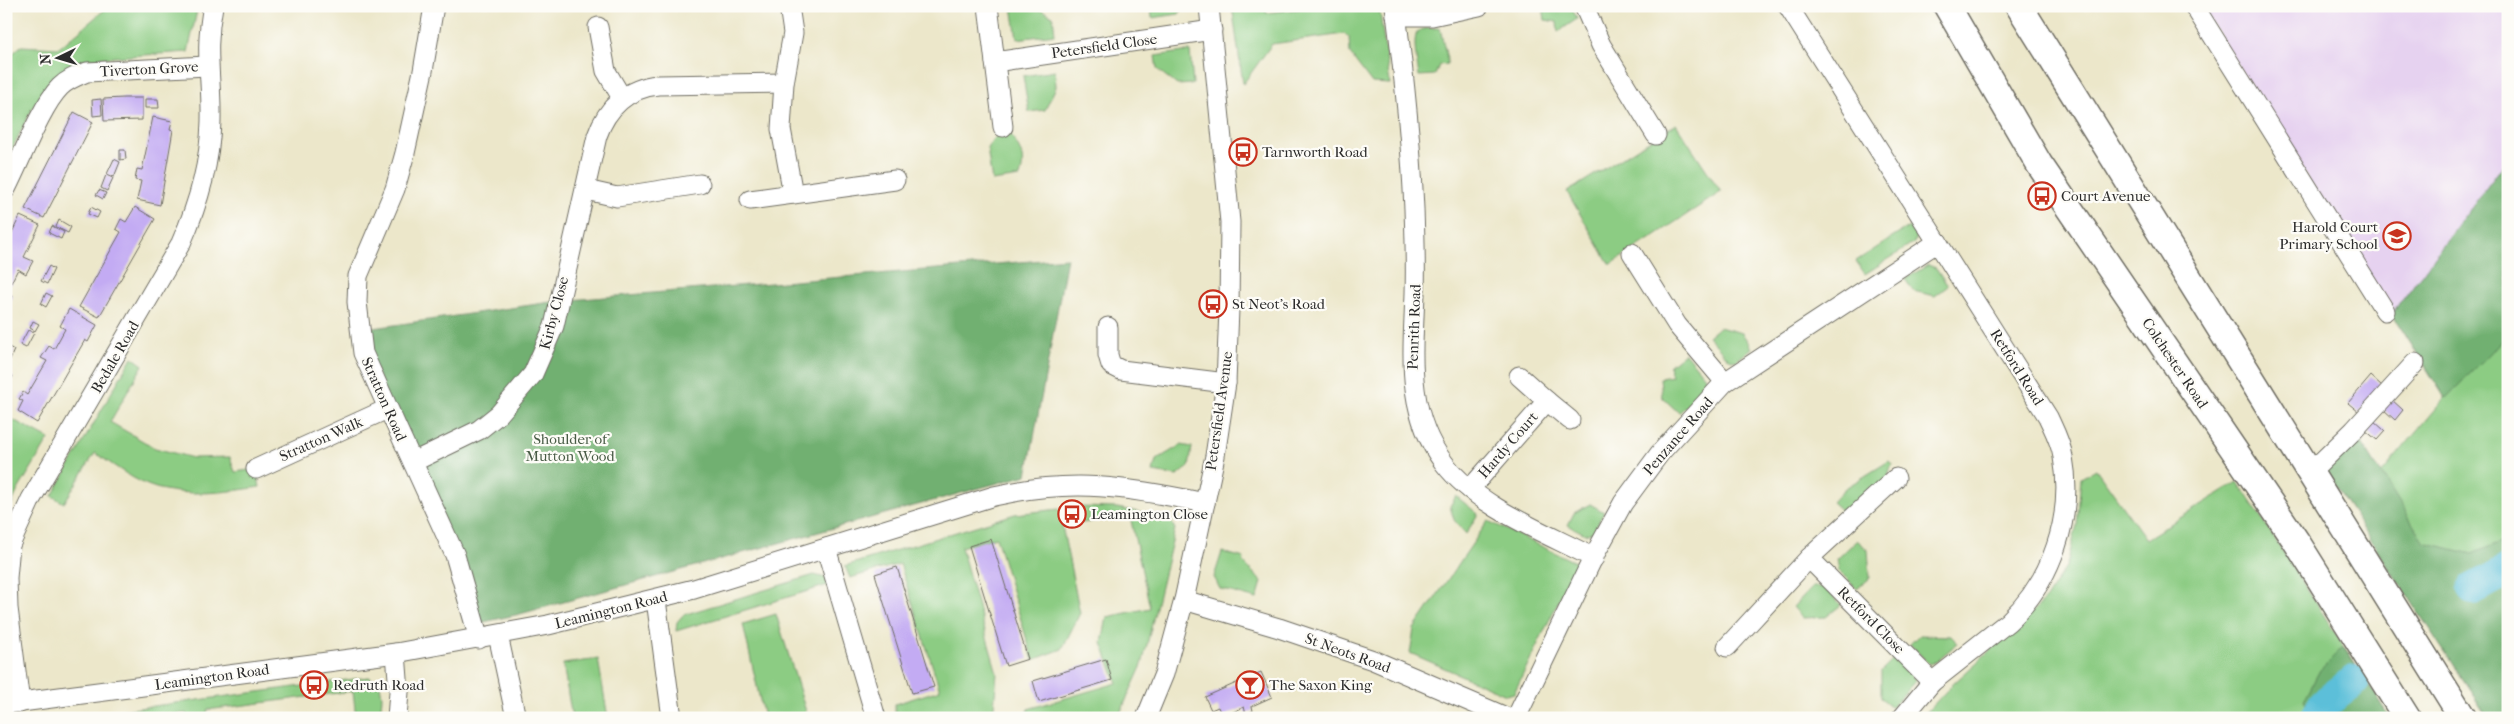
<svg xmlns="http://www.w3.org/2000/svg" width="2514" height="724" font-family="'IM FELL French Canon',serif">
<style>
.built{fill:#e6d2f0}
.green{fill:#8ccc83;stroke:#5c7c57}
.forest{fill:#71b071;stroke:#4e6e4e}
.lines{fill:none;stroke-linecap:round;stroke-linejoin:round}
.river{stroke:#5bbfd9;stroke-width:32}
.building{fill:#c3abf3}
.minor-casing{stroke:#6f6d63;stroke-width:21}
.highway-casing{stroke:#6f6d63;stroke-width:29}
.minor{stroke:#fff;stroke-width:19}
.highway{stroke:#fff;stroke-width:26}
.labels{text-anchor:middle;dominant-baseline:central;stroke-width:4.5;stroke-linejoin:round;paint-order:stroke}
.street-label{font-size:15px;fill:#2b2b2b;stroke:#fdfcf7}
.poi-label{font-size:15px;fill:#2b2b2b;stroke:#fdfcf7;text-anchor:start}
.park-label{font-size:15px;fill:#485b45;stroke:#fdfcf7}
</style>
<rect width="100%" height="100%" fill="#fdfcf7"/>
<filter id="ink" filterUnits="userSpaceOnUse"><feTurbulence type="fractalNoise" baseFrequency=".02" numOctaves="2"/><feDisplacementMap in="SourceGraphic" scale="10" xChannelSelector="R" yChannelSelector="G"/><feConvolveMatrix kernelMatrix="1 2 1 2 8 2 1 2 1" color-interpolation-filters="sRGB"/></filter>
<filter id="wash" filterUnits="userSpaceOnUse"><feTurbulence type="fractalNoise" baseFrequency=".0096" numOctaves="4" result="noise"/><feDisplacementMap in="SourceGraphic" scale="20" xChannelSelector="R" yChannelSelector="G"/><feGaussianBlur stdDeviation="1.12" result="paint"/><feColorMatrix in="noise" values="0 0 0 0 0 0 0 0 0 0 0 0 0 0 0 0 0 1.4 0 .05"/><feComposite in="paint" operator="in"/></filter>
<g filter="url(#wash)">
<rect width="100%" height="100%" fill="#ece7ca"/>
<path class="built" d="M2201,6h307v153l-116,155z"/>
<g class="green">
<path d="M109,6h89l-10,46 -102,7c-44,15 -60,64 -80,102v-25l2,-3 -2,-2v-83l6,6 9,-8 38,2z"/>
<path d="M1012,6h22l19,10 2,18 -38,5z"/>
<path d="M1151,6h33v1l-5,7 -27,4z"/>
<path d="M1232,6h34v7l56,-7h57l11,78 -18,-1 -22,-29 -1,-17 -5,-3 -72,10 -29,40z"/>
<path d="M1543,6h28l6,13 -19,13 -1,-10 -12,-2z"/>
<path d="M1440,28l8,36 -9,1 -4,10 -16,1c-1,-9 -9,-42 1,-46 5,-2 14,-2 20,-2z"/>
<path d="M1190,51l3,33 -16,1 -20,-16 -2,-13z"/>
<path d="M1055,71l1,16 -11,23 -16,2 -6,-36z"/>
<path d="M1676,124l45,68 -111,73 -43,-73z"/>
<path d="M1002,129h5c11,19 20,24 13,48l-28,4 -5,-33z"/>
<path d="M2508,159v559h-20l-168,-255 61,11 64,-76 -53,-84z"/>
<path d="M1909,227l7,10 -2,6 -49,31 -9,-13z"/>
<path d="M1928,265l8,3 12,18 -13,10 -22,-5 -8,-12z"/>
<path d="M1719,327l23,6 10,15 -16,13 -7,-2 -21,-23z"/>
<path d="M1685,353l20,24v9l-26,27 -17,-16 -2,-19 12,-2 -3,-10z"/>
<path d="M132,357l11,8 -33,57 45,26 38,10 37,-1 5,15 21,-3 4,18c-33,5 -71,10 -104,1 -21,-6 -42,-23 -61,-35l-31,50 -12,-7z"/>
<path d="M6,416l43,23 -31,51 -12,26z"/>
<path d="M1181,445l11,2 -3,20 -12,9 -24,-4 3,-12z"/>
<path d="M1889,461l3,3 -9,25 -32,30 -19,-17 12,-13z"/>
<path d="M2096,469l50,70 92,-57 152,236h-469l31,-33 94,-86 21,-34 10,-40 4,-47z"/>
<path d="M1456,496l22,18 -12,20 -12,-14 -4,-14z"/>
<path d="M1590,504l14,8 -11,20 -8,2 -17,-9 6,-12z"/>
<path d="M1077,507l40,1 52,10 6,11 -33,136 -24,53h-90v-9l89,-26 -15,-40 5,-26 43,-9 -20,-92 -68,10 18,87 -18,36 -29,11 -37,-123 -35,10 36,126 -4,45h-98v-14l45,-14 -40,-126 -50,14 -5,-12 170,-52z"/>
<path d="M1488,521l89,42 -63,130 -8,2 -96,-42 4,-24z"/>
<path d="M1857,540l11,10 2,28 -13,11 -18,-18 -2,-12z"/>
<path d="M1222,552l22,6 -1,4 19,20 -5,17 -37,-10 -6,-12z"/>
<path d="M814,575l12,3 2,7 -152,46 1,-9 6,-7z"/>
<path d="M1812,587h12l17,18 -15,12 -23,1 -10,-11z"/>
<path d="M776,614l32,104h-44l-21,-94z"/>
<path d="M1919,635l32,1 7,7 -23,19 -6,2 -19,-20z"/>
<path d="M1895,657l21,23 -24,27 -11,-9v-27z"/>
<path d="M598,659l10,59h-36l-9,-54z"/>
<path d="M369,677l11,7 2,13 -2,21h-24l-3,-27 -146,19 1,8h-21l-1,-5 -39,5h-82z"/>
</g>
<g class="forest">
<path d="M2508,159v176l-62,63 -54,-84z"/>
<path d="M1067,258l-40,217 -507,139 -45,10 -116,-297 15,1 184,-27z"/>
<path d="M2354,430l70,112 48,12 36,-15v81l-3,3 3,6v89h-20l-168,-255z"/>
<path d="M2343,647l47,71h-77l-9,-18 16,-30z"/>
</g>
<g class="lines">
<g class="river">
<path d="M2473,589l35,-19"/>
<path d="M2316,718l8,-14 30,-23"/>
</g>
</g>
<g id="blocks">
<g class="building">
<path d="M124,98h18v22l-38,1 -1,-22z"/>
<path d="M101,99l1,16 -9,1 -1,-16z"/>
<path d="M145,99h13l1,9h-14z"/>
<path d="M74,112l19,10 -49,96 -19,-9z"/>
<path d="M153,117l19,4 -2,8 3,1 -13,75 -23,-5 4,-19 -6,-1 2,-11 5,1z"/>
<path d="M120,150h5l1,9 -6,1z"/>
<path d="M114,159l6,3 -6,15 -7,-3z"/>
<path d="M106,175l7,3 -6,13 -6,-3z"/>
<path d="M99,190l7,3 -3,6 -7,-4z"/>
<path d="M91,207l9,5 -3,6 -9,-4z"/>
<path d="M135,207l20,12 -56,98 -20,-10 42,-75 -5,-3 5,-10 5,3z"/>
<path d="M20,216l20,9 -16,32 9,4 -7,13 -8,-5 -8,16 -4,-2v-38z"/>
<path d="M59,220l12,7 -3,6 -12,-6z"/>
<path d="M52,226l12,6 -3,7 -12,-6z"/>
<path d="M49,266l5,3 -7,15 -6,-3z"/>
<path d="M6,286l3,1 -2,6 6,3 -7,14z"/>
<path d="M46,293l6,3 -6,11 -5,-3z"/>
<path d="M69,309l28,16 -9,17 -3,-2 -48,83 -19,-12 5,-10 -4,-2 4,-7 4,3 20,-34 -6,-3 8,-12 5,3 11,-20 -5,-3z"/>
<path d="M33,321l6,3 -4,7 -5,-3z"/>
<path d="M28,330l6,3 -8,15 -6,-3z"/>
<path d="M9,347l5,3 -6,14 -2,-12z"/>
<path d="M6,372l7,4 -3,6 -4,-3z"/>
<path d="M2371,376l11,10 -23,26 -11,-9z"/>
<path d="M2391,399l12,11 -8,10 -12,-11z"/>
<path d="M2373,420l12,11 -8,9 -12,-10z"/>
<path d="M991,539l37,120 -22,7 -37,-120z"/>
<path d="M897,567l37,120 -22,6 -37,-119z"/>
<path d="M1106,659l6,21 -73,22 -6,-21z"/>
<path d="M1261,672l11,25 -20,9 1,5 -7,3 -2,-7 -22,10 -4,-10 -7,3 -6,-13z"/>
<path d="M1001,714l22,2v2h-23z"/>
</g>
</g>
</g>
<g filter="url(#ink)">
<use href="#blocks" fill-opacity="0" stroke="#6f6d63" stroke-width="1"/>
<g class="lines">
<g class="minor-casing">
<g id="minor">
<path d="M434,6l-11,65 -18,82 -10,36 -37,87 -1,26 6,51 92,202 24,84"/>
<path d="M789,6l4,27 -9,50 -3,46 12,65"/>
<path d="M988,6l15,121"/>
<path d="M1395,6c9,68 16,135 19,203 1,28 2,56 1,84 -2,60 -10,118 29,170 33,44 102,70 150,95"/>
<path d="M1584,6l17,39 55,90"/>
<path d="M1788,6l260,411c6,13 13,26 15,40 11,59 -11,124 -55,165l-76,60 -30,36"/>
<path d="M2194,6l191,305"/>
<path d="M1396,16h36l47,-10"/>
<path d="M598,27l8,44 16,27"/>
<path d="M995,62l217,-32"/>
<path d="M6,189c14,-27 35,-83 54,-102 8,-8 17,-11 27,-15l120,-6"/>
<path d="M586,190l31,7 83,-13"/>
<path d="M750,200l145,-20"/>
<path d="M1632,253l45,72 48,57"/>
<path d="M1108,327v28l3,10 10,5 105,13"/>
<path d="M1547,401l23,19"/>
<path d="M413,462l66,-32 20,-16 34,-40 21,-48 43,-190c10,-29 31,-48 61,-51l126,-2"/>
<path d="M256,469l131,-60"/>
<path d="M2310,473l44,-43 61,-67"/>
<path d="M1470,489l77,-88 -28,-25"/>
<path d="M826,548l50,170"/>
<path d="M1809,558l87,-80"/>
<path d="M656,600l16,118"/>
<path d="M1184,600l95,28 94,32 135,58"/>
<path d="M498,635l18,83"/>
<path d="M1727,647l82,-89 123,124"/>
<path d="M396,653l3,39 -2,26"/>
<path d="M20,703l-12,-95 -1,-30 3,-33 21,-46 150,-256c17,-38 29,-80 30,-122 1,-43 -7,-71 2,-115"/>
<path d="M6,704l390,-51 152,-28 146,-36 300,-93c78,-18 134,-9 211,7"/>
<path d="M1146,718l18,-44 20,-74 31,-144 11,-73 3,-74 1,-87 -21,-216"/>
<path d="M1516,718l79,-164 28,-51 37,-50 65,-71 213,-140"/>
</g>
</g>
<g class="highway-casing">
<g id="highway">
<path d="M1947,6l92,158 257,377 111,177"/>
<path d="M2019,6l444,712"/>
</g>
</g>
<use href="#minor" class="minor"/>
<use href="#highway" class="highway"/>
</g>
</g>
<defs>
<g id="bus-ring" transform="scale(1.4375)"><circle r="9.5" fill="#fdfcf7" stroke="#c8321e" stroke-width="1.5"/><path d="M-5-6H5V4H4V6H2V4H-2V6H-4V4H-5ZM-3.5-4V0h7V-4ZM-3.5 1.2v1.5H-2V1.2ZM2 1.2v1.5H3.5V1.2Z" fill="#c8321e"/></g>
<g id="school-ring" transform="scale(1.4375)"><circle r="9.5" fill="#fdfcf7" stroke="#c8321e" stroke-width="1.5"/><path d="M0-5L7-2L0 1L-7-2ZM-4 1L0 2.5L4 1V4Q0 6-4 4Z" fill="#c8321e"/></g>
<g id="bar-ring" transform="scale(1.4375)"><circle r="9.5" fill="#fdfcf7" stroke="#c8321e" stroke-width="1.5"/><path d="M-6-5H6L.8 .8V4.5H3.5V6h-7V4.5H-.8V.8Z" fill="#c8321e"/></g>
</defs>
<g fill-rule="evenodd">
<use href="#bus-ring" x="1243" y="152"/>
<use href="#bus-ring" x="2042" y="196"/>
<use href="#school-ring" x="2397" y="236"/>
<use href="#bus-ring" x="1213" y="304"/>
<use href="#bus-ring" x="1072" y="514"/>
<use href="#bus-ring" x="314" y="685"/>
<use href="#bar-ring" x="1250" y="685"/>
</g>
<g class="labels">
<g class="street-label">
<text transform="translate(1104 46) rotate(-8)">Petersfield Close</text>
<text transform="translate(149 69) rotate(-3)">Tiverton Grove</text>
<text transform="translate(554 313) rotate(-75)">Kirby Close</text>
<text transform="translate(1414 327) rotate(-88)">Penrith Road</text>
<text transform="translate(115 357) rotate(-60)">Bedale Road</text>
<text transform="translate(2175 363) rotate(56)">Colchester Road</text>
<text transform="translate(2017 367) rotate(58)">Retford Road</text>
<text transform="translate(384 399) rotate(66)">Stratton Road</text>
<text transform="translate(1219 411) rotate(-82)">Petersfield Avenue</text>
<text transform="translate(1678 436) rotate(-49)">Penzance Road</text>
<text transform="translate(321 439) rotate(-24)">Stratton Walk</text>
<text transform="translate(1508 445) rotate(-49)">Hardy Court</text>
<text transform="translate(611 610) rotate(-14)">Leamington Road</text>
<text transform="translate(1871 620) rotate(45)">Retford Close</text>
<text transform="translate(1348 653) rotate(20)">St Neots Road</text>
<text transform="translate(212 677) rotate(-8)">Leamington Road</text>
</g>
<g class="poi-label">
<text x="1262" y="152">Tarnworth Road</text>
<text x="2061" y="196">Court Avenue</text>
<text x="2378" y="227" text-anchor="end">Harold Court<tspan x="2378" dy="17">Primary School</tspan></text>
<text x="1232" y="304">St Neot's Road</text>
<text x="1091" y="514">Leamington Close</text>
<text x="333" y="685">Redruth Road</text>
<text x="1269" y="685">The Saxon King</text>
</g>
<g class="park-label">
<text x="570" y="439">Shoulder of<tspan x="570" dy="17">Mutton Wood</tspan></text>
</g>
</g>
<rect width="2514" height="724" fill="none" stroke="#fdfcf7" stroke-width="25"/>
<g transform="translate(58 58) rotate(265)" stroke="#fdfcf7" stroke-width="4" paint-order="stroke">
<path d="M0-4L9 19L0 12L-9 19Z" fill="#2b2b2b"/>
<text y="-8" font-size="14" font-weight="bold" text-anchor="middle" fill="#2b2b2b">N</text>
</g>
</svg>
